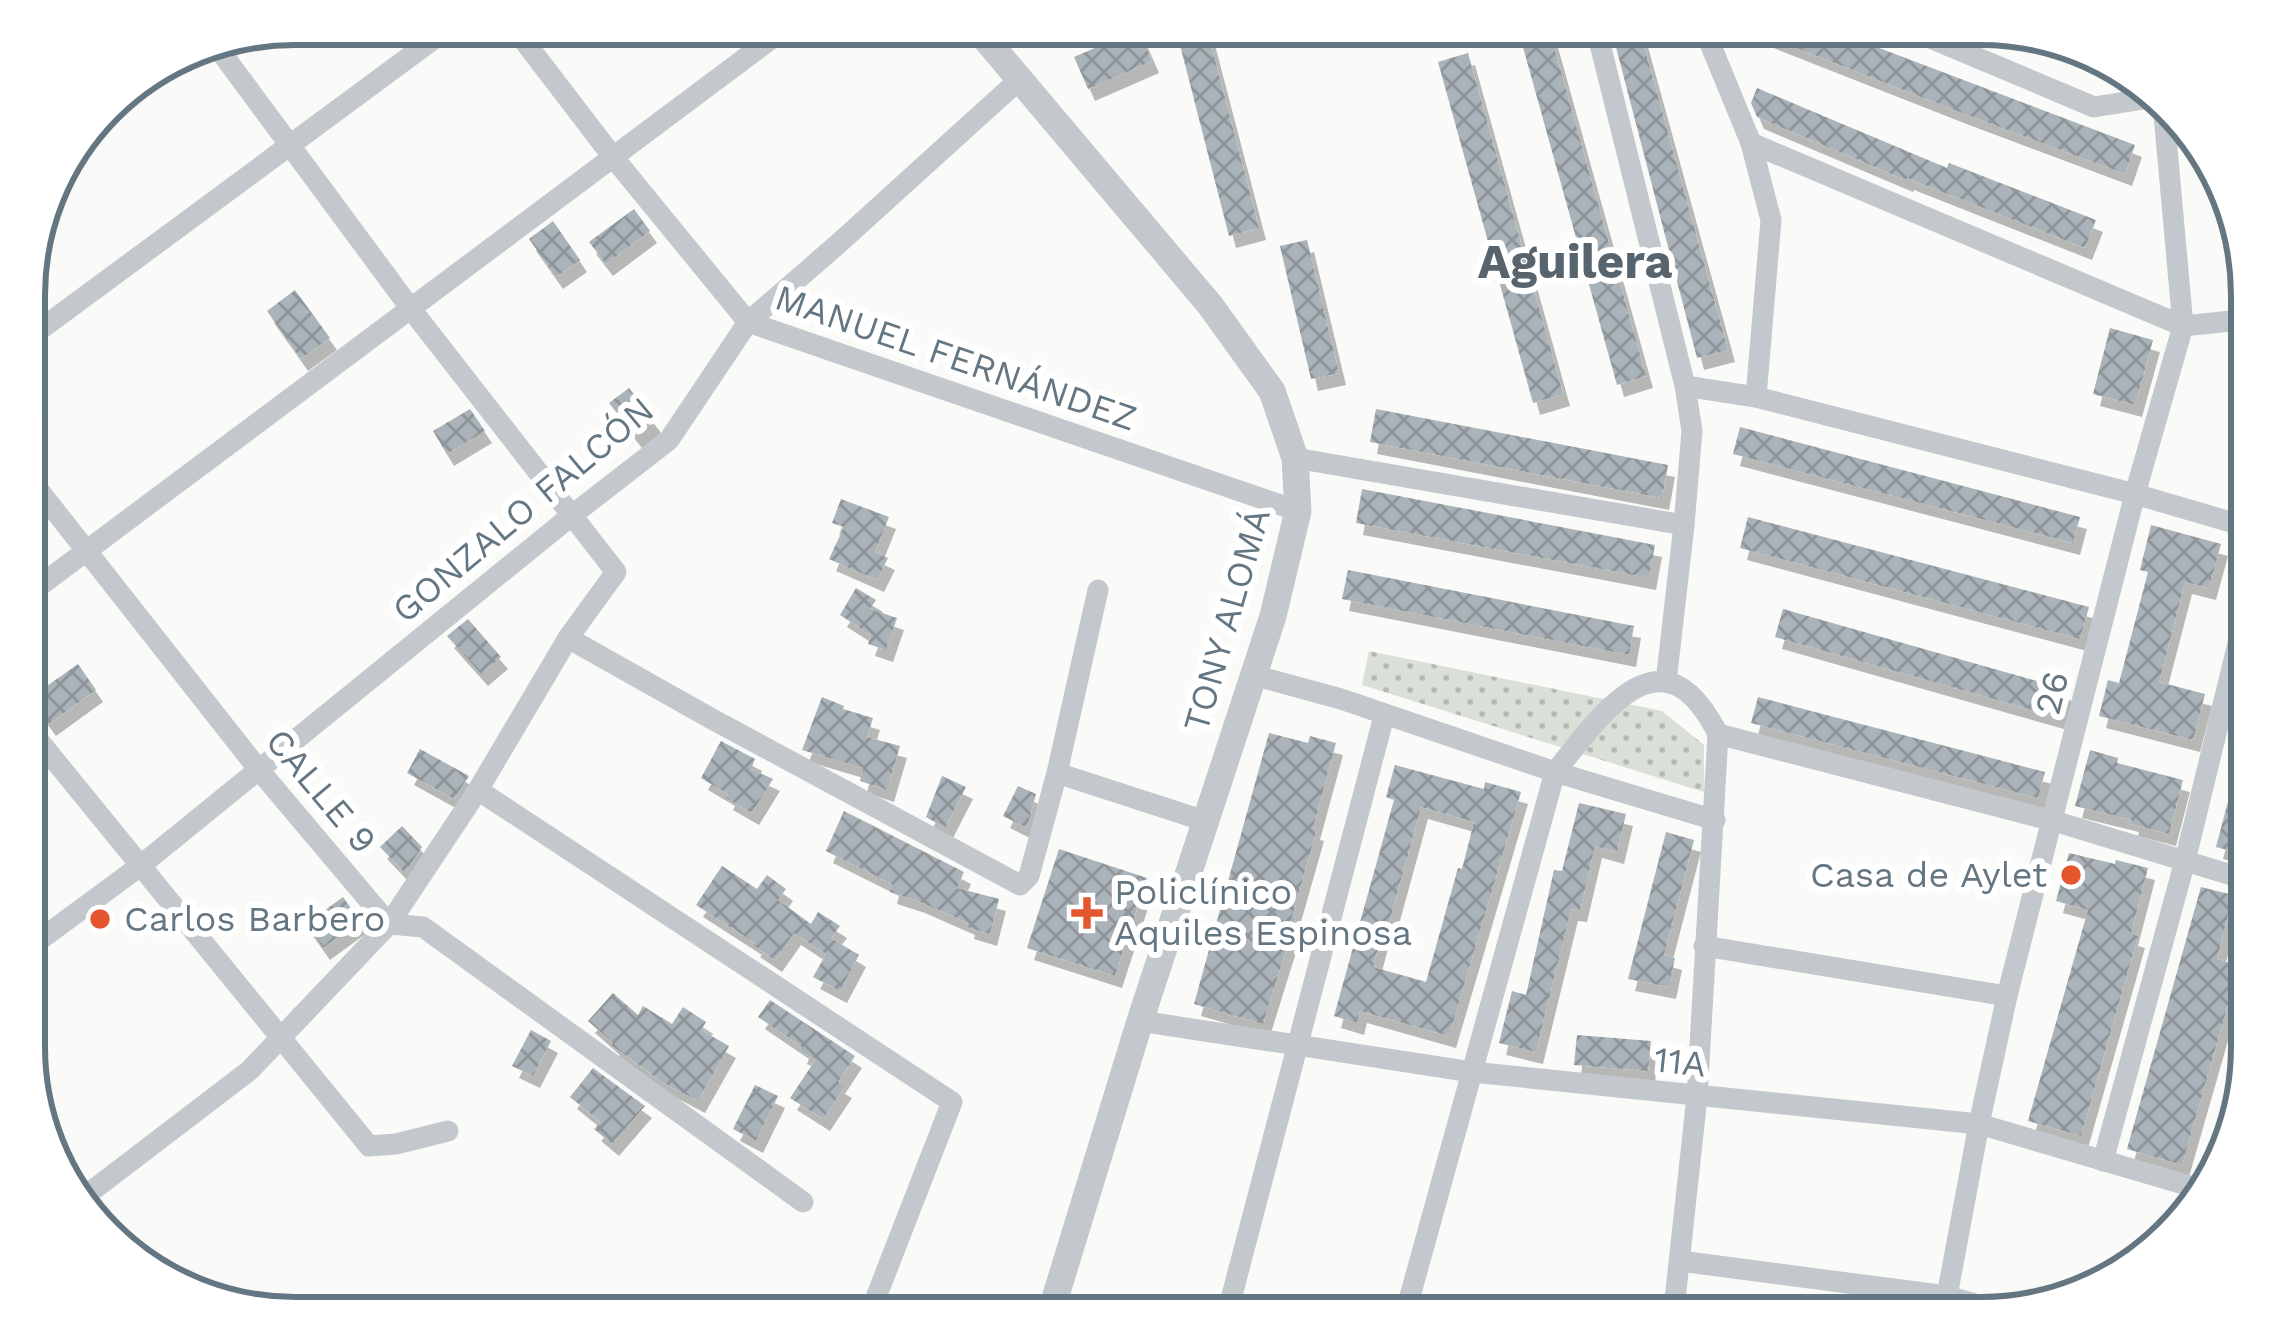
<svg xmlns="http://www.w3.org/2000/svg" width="2276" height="1342" font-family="'Work Sans',sans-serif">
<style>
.grass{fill:url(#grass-dots)}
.building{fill:url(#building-cross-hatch);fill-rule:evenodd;filter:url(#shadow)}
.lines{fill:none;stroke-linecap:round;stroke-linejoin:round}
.minor{stroke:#c3c8cc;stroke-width:21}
.tertiary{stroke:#c3c8cc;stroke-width:27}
.poi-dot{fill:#e4572e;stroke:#fff;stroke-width:4.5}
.labels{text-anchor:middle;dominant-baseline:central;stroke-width:12;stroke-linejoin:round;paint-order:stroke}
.street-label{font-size:36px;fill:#657683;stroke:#fff}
.poi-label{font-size:36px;fill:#657683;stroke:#fff;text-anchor:start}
.district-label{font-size:48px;font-weight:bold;fill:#57646e;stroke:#fff}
.rim{fill:none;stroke:#657683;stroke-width:6}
</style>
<defs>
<pattern id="grass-dots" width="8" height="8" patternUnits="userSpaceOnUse" patternTransform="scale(3)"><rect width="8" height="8" fill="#dadfd7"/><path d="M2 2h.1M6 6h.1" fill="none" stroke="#b4b9b4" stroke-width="1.8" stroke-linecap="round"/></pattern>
<pattern id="building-cross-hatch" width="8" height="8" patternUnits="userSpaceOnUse" patternTransform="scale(3)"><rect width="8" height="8" fill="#aab3b9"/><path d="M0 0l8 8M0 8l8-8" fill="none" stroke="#8e969c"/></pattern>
<filter id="shadow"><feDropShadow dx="7" dy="12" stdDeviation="0" flood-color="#0004"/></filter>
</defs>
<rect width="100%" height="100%" fill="#fafaf8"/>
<path class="grass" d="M1369,651l293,60 42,34v47l-342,-107z"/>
<g class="building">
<path d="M1610,24h28l90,326 -31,8z"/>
<path d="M1736,24h80l319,121 -10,29 -163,-61z"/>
<path d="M1138,29l14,32 -64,28 -14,-32z"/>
<path d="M1550,32l96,344 -29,9 -96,-345z"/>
<path d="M1208,33l51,195 -30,8 -50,-195z"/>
<path d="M1468,53l95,341 -30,9 -95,-341z"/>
<path d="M1757,88l190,80 2,-5 147,57 -11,28 -178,-70 -1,2 -149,-63 -6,-14z"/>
<path d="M634,209l16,22 -44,33 -17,-22z"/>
<path d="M553,221l27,39 -24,17 -27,-38z"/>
<path d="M1307,240l32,133 -28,6 -31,-133z"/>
<path d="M295,290l35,48 -29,21 -34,-48z"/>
<path d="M2110,328l43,12 -18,65 -42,-11z"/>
<path d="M629,388l25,33 -19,15 -26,-33z"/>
<path d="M470,409l15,22 -38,23 -14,-23z"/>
<path d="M1376,409l292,56 -6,33 -292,-56z"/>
<path d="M1740,427l340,90 -7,26 -340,-89z"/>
<path d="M1362,489l293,56 -6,33 -293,-55z"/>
<path d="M841,499l48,18 -14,35 13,6 -11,22 -48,-21 15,-32 -12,-4z"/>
<path d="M1748,517l341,90 -9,32 -340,-91z"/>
<path d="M2151,525l70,19 -12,44 -24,-6 -26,100 46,12 -12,46 -94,-24 9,-36 11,3 29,-111 -8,-2z"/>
<path d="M1348,570l286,56 -5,29 -287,-56z"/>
<path d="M856,588l20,12 -6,9 27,9 -11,32 -18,-6 3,-9 -31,-20z"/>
<path d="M1783,609l282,80 -8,28 -282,-80z"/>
<path d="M468,619l33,38 -20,17 -34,-38z"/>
<path d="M78,664l18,26 -47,34 -19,-26z"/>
<path d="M2245,688l6,1v63l-21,-5z"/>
<path d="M822,697l22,9 -1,3 30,9 -6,19 33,9 -13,44 -27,-9 3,-13 -61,-18z"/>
<path d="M1758,697l287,75 -7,26 -287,-75z"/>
<path d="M1269,733l39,10 2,-7 26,7 -23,85 4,1 -25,88 4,1 -33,106 -69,-20z"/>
<path d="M721,741l34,18 -4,10 22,10 -21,34 -26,-15 2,-4 -27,-16z"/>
<path d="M420,749l49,27 -15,23 -47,-26z"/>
<path d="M2090,750l28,8 -1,5 66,17 -14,54 -38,-10 1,-4 -57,-14z"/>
<path d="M1395,765l89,24 1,-7 36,10 -72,244 -89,-25 -3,12 -23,-7 60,-216 -8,-3zM1421,807l53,15 -12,47 -4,-1 -32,114 -53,-15 9,-34 4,1z"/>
<path d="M942,776l24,11 -21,41 -19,-11z"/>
<path d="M1018,786l18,8 -9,34 -24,-12z"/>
<path d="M2231,790l20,5v61l-35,-9z"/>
<path d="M1579,803l47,11 -9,38 -22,-6 -15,64 -9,-1 -35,143 -37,-9 13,-52 14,4 28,-125 8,1z"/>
<path d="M844,811l120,61 -7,16 42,11 -9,35 -23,-7 1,-4 -50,-22 -28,-9 2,-8 -66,-33z"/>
<path d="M402,826l20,21 -17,26 -25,-26z"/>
<path d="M1666,832l28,8 -30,115 11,3 -6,29 -41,-8z"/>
<path d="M1059,849l88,29 -32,98 -88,-28z"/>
<path d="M2069,853l46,11 1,-4 32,8 -17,66 7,2 -57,200 -53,-15 60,-211 -32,-9z"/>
<path d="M722,866l35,23 10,-14 19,14 -8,11 33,24 7,-12 22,14 -9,12 28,17 -19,36 -27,-14 13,-23 -32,-21 -19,27 -22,-15 2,-2 -59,-38z"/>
<path d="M2201,887l32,8 -16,64 22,7 -57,199 -55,-16z"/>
<path d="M343,897l17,24 -37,27 -17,-24z"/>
<path d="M613,993l25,22 5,-9 29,18 11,-17 23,15 -5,8 28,16 -31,55 -34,-18 -53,-38 2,-2 -25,-22z"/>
<path d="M770,1000l85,56 -17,26 7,4 -22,33 -33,-21 26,-39 -16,-7 2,-5 -44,-30z"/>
<path d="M531,1030l20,11 -18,35 -21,-10z"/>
<path d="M1577,1035l74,6 -3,30 -74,-6z"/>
<path d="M593,1068l52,38 -33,38 -18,-15 7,-7 -31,-25z"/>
<path d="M755,1085l23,11 -22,45 -23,-12z"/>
</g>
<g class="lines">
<g class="minor">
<path d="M511,24l102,133 135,165 550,189"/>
<path d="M1595,24l90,362 7,45 -8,94 -18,157"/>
<path d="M1702,24l49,119 20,77 -15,177"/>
<path d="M1897,24l197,83 62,-10"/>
<path d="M1751,143l432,183 68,-7"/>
<path d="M26,340l428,-316"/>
<path d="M1685,386l71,11 379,97 116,34"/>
<path d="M1295,458l389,67"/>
<path d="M26,474l233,296 130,154 34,3 380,275"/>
<path d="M26,596l765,-572"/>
<path d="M568,638l144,81 308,166 9,-9 28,-103 41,-183"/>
<path d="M1253,675l88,24 214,73 160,48"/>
<path d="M26,725l343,421 27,-2 52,-13"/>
<path d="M1718,734l336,87 197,60"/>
<path d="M1057,773l148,48"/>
<path d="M478,790l474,312 -84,216"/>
<path d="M1704,946l303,50"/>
<path d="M26,950l114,-84 431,-350 98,-76 79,-118 90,-78 183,-166"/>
<path d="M1140,1021l332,51 507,52 228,67"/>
<path d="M2103,1161l82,-300 66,-271"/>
<path d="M76,1203l174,-133 139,-146 89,-134 90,-152 48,-66 -205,-263 -199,-269"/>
<path d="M1680,1261l267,35 64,18"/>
<path d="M1947,1296l32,-172 28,-128 128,-502 48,-168 -20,-222"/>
<path d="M1226,1318l158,-602"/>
<path d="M1404,1318l151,-546c47,-58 107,-149 163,-38l-21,363 -24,221"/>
</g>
<path class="tertiary" d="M973,24l237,281 62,86 23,67 3,53 -25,105 -133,405 -91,297"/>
</g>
<g class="poi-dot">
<circle cx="2071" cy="875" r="12"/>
<path d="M1081 895h12v12h12v12h-12v12h-12v-12h-12v-12h12z"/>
<circle cx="100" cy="919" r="12"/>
</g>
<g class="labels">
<g class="street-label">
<text transform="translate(956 358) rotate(19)">MANUEL FERNÁNDEZ</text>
<text transform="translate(523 510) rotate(-40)">GONZALO FALCÓN</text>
<text transform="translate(1227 620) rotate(-74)">TONY ALOMÁ</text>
<text transform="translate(2052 693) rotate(-76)">26</text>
<text transform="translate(321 791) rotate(50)">CALLE 9</text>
<text transform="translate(1680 1062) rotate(6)">11A</text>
</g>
<g class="poi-label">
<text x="2047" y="875" text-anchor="end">Casa de Aylet</text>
<text x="1114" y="892">Policlínico<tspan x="1114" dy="41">Aquiles Espinosa</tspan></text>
<text x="124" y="919">Carlos Barbero</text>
</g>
<g class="district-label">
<text x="1575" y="261">Aguilera</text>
</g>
</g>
<path d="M0 0H2276V1342H0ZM295 45H1981A250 250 0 0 1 2231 295V1047A250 250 0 0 1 1981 1297H295A250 250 0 0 1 45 1047V295A250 250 0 0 1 295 45Z" fill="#fff" fill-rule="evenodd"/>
<path class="rim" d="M295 45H1981A250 250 0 0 1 2231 295V1047A250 250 0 0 1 1981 1297H295A250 250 0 0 1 45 1047V295A250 250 0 0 1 295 45Z"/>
</svg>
